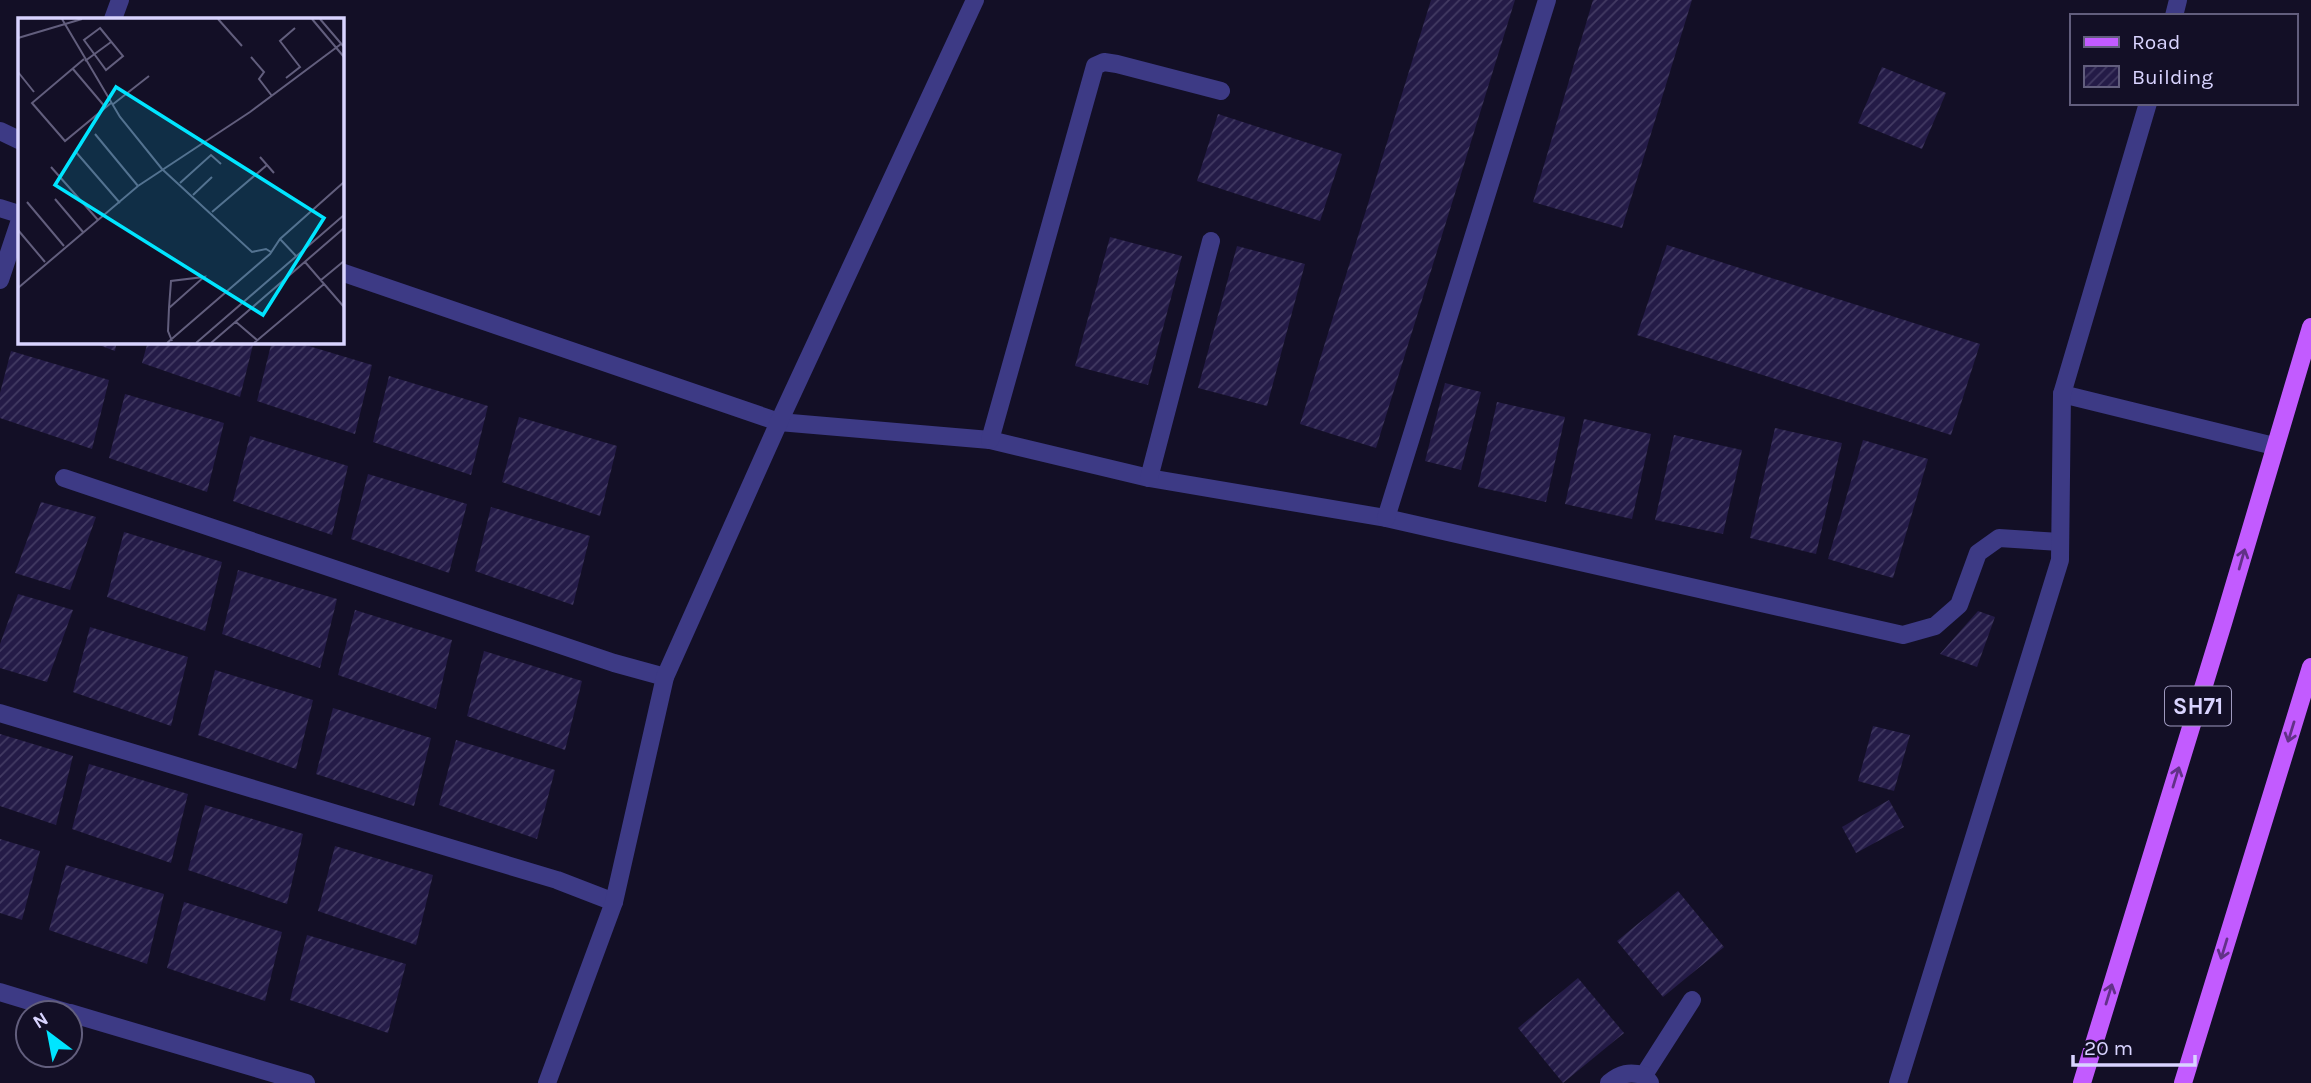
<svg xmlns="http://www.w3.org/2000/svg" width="2311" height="1083" font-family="Karla,sans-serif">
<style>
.building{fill:url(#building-hatch)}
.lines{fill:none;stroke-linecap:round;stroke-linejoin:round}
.street{stroke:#3d3a85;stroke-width:18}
.primary{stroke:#c25bff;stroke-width:18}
.oneway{stroke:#623188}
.labels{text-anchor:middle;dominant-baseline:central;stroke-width:5;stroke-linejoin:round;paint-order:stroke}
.shield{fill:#130f26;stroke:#9e99be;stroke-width:2}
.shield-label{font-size:23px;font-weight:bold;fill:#d9d4ff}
.inset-road{fill:none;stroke:#625e7d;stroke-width:2}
.view{fill:#00e5ff;fill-opacity:0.15;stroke:#00e5ff;stroke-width:3.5}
.inset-edge{fill:none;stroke:#d9d4ff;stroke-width:3.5}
</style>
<defs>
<pattern id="building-hatch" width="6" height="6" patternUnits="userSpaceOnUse" patternTransform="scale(1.75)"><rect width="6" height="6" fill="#241b47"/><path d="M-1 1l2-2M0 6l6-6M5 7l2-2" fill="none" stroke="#433b63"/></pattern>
</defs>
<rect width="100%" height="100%" fill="#130f26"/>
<g class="building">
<path d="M1431,0h84l-139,448 -76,-24z"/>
<path d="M1593,0h99l-70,228 -89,-26z"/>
<path d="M1882,67l64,26 -24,56 -64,-26z"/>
<path d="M1218,114l124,40 -22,67 -123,-40z"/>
<path d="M1110,237l72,19 -34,129 -73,-19z"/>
<path d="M1667,245l313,99 -29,91 -314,-100z"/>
<path d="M1237,246l68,18 -38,142 -69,-18z"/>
<path d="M88,341h29l-2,10z"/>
<path d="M148,341h106l-14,56 -98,-34z"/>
<path d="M272,341h20l80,24 -17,69 -98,-33z"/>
<path d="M11,351l98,29 -17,69 -92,-31v-25z"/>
<path d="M389,376l99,30 -17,69 -98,-33z"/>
<path d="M1445,383l36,9 -20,78 -36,-9z"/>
<path d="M125,394l99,29 -17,69 -98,-34z"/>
<path d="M1497,402l68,15 -19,85 -68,-15z"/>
<path d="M519,417l98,29 -17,70 -98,-34z"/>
<path d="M1584,419l67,15 -19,85 -67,-15z"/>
<path d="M1775,428l67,15 -26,111 -66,-16z"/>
<path d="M1674,435l68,15 -19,84 -68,-14z"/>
<path d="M250,436l98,30 -16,69 -99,-34z"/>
<path d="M1863,440l65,19 -35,119 -65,-19z"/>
<path d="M368,474l99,30 -18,69 -98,-34z"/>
<path d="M41,502l55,15 -26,73 -55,-17z"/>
<path d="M491,507l99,29 -17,69 -98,-34z"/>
<path d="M124,532l98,30 -17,69 -98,-34z"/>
<path d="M238,570l99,29 -17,69 -98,-34z"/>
<path d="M18,594l55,16 -26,72 -47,-14v-24z"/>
<path d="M355,610l97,30 -16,69 -98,-34z"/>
<path d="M1978,611l17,6 -18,50 -37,-13z"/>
<path d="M90,627l98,30 -17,69 -98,-34z"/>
<path d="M484,651l98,30 -17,69 -98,-34z"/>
<path d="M215,670l98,30 -17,69 -98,-34z"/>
<path d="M333,708l98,30 -17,68 -98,-32z"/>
<path d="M1873,726l37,9 -16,56 -36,-10z"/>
<path d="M0,734l73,22 -17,69 -56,-19z"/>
<path d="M456,740l99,30 -18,69 -98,-34z"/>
<path d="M89,764l99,30 -17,69 -99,-34z"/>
<path d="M1889,800l15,27 -48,26 -14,-26z"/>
<path d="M205,805l98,29 -16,70 -99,-34z"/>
<path d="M0,839l40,12 -18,69 -22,-7z"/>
<path d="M335,846l98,29 -17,70 -98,-34z"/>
<path d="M66,865l98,29 -17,70 -98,-34z"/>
<path d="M1678,891l46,56 -61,50 -46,-56z"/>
<path d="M184,902l98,30 -17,69 -98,-33z"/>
<path d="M307,935l99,29 -18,69 -98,-33z"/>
<path d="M1578,978l46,55 -61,50 -45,-55z"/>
</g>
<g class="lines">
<g class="street">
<path d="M2174,16l4,-16"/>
<path d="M113,19l7,-19"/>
<path d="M0,131l19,9"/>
<path d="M0,208l19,6"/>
<path d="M341,272l438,150 211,18 159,38 237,40 517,117 32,-9 24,-21 19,-52 21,-15 61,4"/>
<path d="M0,280l19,-57"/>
<path d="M2062,394l212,52"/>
<path d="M990,440l105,-374 9,-4 13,2 104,27"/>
<path d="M64,478l550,185 51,14"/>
<path d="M1149,478l62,-237"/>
<path d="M1386,518l161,-518"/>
<path d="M0,713l557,167 57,22"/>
<path d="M0,992l69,21"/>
<path d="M70,1013l236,70"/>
<path d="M1644,1075l48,-75"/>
<path d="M547,1083l67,-181 51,-225 114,-255 196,-422"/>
<path d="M1609,1083c12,-10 20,-11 35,-8l6,8"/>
<path d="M1898,1083l162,-523 2,-166 86,-291"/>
</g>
<g class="primary">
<path d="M2082,1083l141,-460 88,-296"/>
<path d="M2183,1083l128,-416"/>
</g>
</g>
<defs><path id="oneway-shaft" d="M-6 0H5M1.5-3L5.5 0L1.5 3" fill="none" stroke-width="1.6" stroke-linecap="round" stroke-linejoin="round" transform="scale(1.75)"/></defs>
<g class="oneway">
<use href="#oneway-shaft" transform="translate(2242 559) rotate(-74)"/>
<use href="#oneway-shaft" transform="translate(2291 732) rotate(107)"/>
<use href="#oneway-shaft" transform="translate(2176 777) rotate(-73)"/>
<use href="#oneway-shaft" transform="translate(2224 949) rotate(107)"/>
<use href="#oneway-shaft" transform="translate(2109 994) rotate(-73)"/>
</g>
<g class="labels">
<rect class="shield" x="2165" y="686.5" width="66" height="39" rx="5"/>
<g class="shield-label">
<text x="2198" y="706">SH71</text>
</g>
</g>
<g transform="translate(18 18)">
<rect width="326" height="326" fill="#130f26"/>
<path class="inset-road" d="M44,1l58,98 42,52 90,83 14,-3 5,3M200,1l24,27M294,1l32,38M302,1l24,28M82,10l23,28 -17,14 -22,-30zM0,20l64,-19M233,39l13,15 -5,7 13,17M66,41l-52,44 33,38 46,-38M67,43l26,-19M55,51l33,39M0,54l16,20M268,60l14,-11 -20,-26 15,-13M94,87l37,-29M77,116l43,52M57,133l45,52M242,139l14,16M33,149l47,53M162,165l31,-28 10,9M175,177l19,-18M37,181l28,33M9,184l37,44M194,194l55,-47M0,212l27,32M262,221l16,17M287,244l39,45M303,262l23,-19M0,270l120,-102 112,-74 91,-68M151,290l35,-31 -33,4 -2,27 -1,23 4,10M218,304l21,18M149,325l103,-89 10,-15 64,-57M178,325l148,-128M193,325l133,-115M236,325l70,-59"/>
<path class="view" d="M98,69l208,131 -61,97 -208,-130z"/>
<rect width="326" height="326" class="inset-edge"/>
</g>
<rect x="2070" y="14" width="228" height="91" fill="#130f26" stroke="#625e7d" stroke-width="2"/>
<rect x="2084" y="37" width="35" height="10" fill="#c25bff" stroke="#625e7d" stroke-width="2"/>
<text x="2132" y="49" font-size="21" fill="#d9d4ff">Road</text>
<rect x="2084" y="66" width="35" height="21" fill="url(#building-hatch)" stroke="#625e7d" stroke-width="2"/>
<text x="2132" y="84" font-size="21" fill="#d9d4ff">Building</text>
<g transform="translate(49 1034) rotate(328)"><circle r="33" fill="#130f26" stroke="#625e7d" stroke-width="2"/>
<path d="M0-5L12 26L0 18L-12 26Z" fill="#00e5ff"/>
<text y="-10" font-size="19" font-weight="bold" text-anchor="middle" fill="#d9d4ff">N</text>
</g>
<path d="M2073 1055v10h122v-10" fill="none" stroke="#d9d4ff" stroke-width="3.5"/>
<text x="2084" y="1055" font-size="21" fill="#d9d4ff" stroke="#130f26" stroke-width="5" paint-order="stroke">20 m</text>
</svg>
